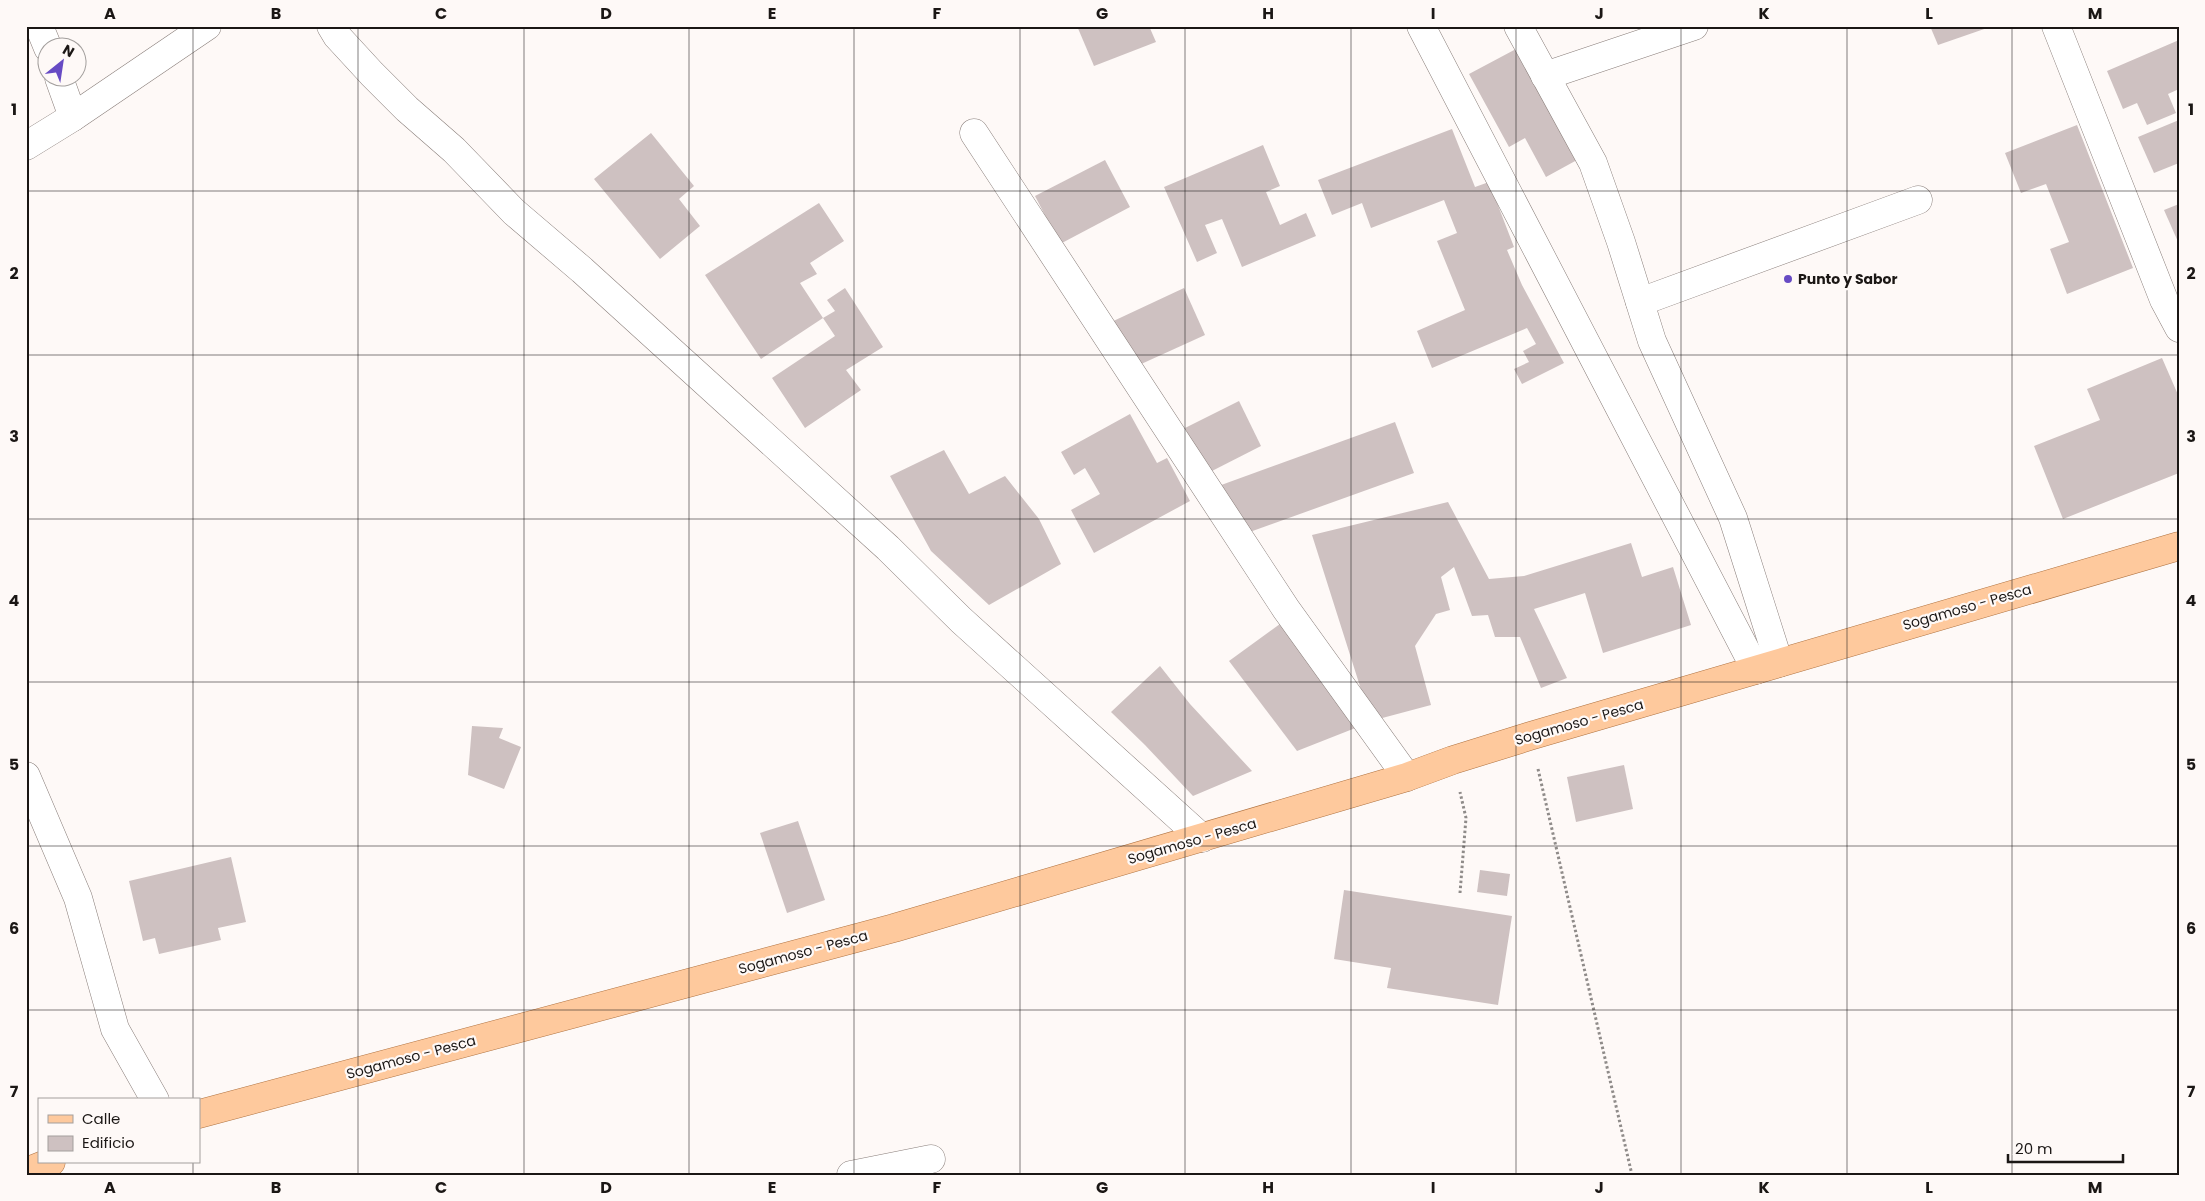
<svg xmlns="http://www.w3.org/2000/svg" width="2205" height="1201" font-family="Poppins,sans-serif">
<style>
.building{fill:#cec1c1}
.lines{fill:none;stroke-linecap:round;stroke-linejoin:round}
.minor-casing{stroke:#897e7a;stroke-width:29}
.major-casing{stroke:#af7342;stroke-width:29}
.path{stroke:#8f8b89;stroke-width:3;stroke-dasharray:2.5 2.5;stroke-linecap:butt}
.minor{stroke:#fff;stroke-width:28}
.major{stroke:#fec99d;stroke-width:28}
.grid{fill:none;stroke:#1b1715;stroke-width:1;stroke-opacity:0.55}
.poi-dot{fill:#674bc4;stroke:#fef9f7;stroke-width:2}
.labels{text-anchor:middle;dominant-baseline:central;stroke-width:4.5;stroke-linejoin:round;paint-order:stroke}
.poi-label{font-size:14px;font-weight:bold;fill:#1b1715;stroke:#fef9f7;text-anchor:start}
.street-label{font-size:14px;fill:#1b1715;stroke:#fef9f7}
.neatline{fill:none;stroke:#1b1715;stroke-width:2}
.grid-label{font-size:16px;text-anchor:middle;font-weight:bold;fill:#1b1715}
</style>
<rect width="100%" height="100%" fill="#fef9f7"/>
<g class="building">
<path d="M1077,26h72l7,16 -62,24z"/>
<path d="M1930,26h60v1l-52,18z"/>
<path d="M2179,40v49l-11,5 8,19 -29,12 -10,-22 -14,6 -16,-38z"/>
<path d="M1516,49l61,111 -31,17 -21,-39 -16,9 -40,-73z"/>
<path d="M2179,120v43l-25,10 -16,-36z"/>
<path d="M2077,125l56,143 -66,26 -17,-45 19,-7 -23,-58 -25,9 -16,-40z"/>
<path d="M1452,129l23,58 14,-5 25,65 -7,3 15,35 42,78 -42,21 -8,-15 15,-7 -6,-11 13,-7 -9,-16 -95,40 -15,-37 48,-21 -28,-69 20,-8 -13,-33 -73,28 -9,-25 -30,12 -14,-35z"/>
<path d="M651,133l43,53 -15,13 21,27 -40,33 -66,-80z"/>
<path d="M1263,145l17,41 -14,6 14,33 26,-12 10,23 -74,31 -20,-48 -17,6 12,28 -20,9 -33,-75z"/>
<path d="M1105,160l25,47 -70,37 -25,-48z"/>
<path d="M819,203l25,38 -34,22 7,11 -17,9 23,35 -62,41 -56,-84z"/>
<path d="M2179,204v40l-15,-34z"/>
<path d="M845,288l38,59 -37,23 15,20 -56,38 -33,-50 63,-42 -12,-18 12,-7 -8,-11z"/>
<path d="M1184,288l21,47 -77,35 -21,-46z"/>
<path d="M2162,358l17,39v76l-116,46 -29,-73 66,-26 -13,-31z"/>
<path d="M1239,401l22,45 -53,27 -23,-45z"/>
<path d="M1130,414l27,49 10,-5 23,43 -96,52 -23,-43 29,-16 -15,-26 -11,7 -13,-23z"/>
<path d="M1395,422l19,51 -167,60 -34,-45z"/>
<path d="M944,450l25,44 36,-18 34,43 22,45 -72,41 -58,-54 -41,-75z"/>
<path d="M1448,502l41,77 35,-3 107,-33 11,34 31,-10 18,58 -88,28 -18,-60 -51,16 33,69 -26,10 -21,-51h-25l-7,-22 -16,1 -18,-49 -13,10 9,33 -14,4 -21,32 16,59 -60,16 -59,-186z"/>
<path d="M1284,621l79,104 -66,26 -68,-90z"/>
<path d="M1160,666l30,38 62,67 -59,25 -48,-51 -34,-33z"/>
<path d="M472,726l31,2 -4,10 22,9 -17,42 -36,-14z"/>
<path d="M1624,765l9,44 -57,13 -9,-45z"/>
<path d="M798,821l27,79 -38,13 -27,-80z"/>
<path d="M231,857l15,65 -28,6 3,12 -62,14 -4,-16 -12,3 -14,-60z"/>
<path d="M1480,870l30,4 -3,22 -30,-4z"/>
<path d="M1344,890l168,26 -14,89 -111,-17 4,-20 -57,-9z"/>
</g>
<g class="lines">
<g class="minor-casing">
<g id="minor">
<path d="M39,26l9,22"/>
<path d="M331,26l6,10 35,38 35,35 47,41 60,62 68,58 306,278 73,72 241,218"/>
<path d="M1421,26l335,644"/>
<path d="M1518,26l75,137 28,79 31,99 81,177 46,145"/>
<path d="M2056,26l108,274 15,28"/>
<path d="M1545,76l149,-50"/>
<path d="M73,117l134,-91"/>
<path d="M974,133l312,476 121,168"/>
<path d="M26,146l47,-29 -14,-39"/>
<path d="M1640,302l278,-102"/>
<path d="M26,776l52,122 37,131 40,71"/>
<path d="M851,1175l80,-16"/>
</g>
</g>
<g class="major-casing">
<g id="major">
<path d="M199,1114l695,-186 513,-151 46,-17 77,-24 649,-190"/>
<path d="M26,1172l25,-10"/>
</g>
</g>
<g class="path">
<path d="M1538,769l94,406"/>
<path d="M1460,893l6,-75 -6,-26"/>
</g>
<use href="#minor" class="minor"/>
<use href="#major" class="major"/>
</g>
<path class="grid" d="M193,26v1074M358,26v1149M524,26v1149M689,26v1149M854,26v1149M1020,26v1149M1185,26v1149M1351,26v1149M1516,26v1149M1681,26v1149M1847,26v1149M2012,26v1149M26,191h2153M26,355h2153M26,519h2153M26,682h2153M26,846h2153M26,1010h2153M193,1162v13"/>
<circle class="poi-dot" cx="1788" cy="279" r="5"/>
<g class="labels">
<g class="poi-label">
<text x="1798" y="279">Punto y Sabor</text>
</g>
<g class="street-label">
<text transform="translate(1967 607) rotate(-16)">Sogamoso - Pesca</text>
<text transform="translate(1579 722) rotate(-16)">Sogamoso - Pesca</text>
<text transform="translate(1192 841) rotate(-16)">Sogamoso - Pesca</text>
<text transform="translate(803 952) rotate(-15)">Sogamoso - Pesca</text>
<text transform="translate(411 1057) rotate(-15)">Sogamoso - Pesca</text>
</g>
</g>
<rect width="2205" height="1201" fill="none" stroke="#fef9f7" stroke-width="55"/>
<rect x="38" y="1098" width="162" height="65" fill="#fef9f7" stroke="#a39f9d"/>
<rect x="48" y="1115" width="25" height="8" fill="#fec99d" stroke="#a39f9d"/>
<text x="82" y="1124" font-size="15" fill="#1b1715">Calle</text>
<rect x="48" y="1136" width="25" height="15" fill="#cec1c1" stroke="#a39f9d"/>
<text x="82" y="1148" font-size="15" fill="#1b1715">Edificio</text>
<g transform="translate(62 62) rotate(30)"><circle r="24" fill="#fef9f7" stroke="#a39f9d"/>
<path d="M0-4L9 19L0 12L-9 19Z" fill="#674bc4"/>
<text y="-8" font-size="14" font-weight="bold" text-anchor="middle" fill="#1b1715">N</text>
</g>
<path d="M2008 1154v8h115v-8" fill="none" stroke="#1b1715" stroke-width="2.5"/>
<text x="2015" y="1154" font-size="15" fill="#1b1715" stroke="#fef9f7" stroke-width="4" paint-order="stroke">20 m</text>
<rect x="28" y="28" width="2150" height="1146" class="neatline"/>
<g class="grid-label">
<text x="110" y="19">A</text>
<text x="276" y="19">B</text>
<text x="441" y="19">C</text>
<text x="606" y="19">D</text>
<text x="772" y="19">E</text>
<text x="937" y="19">F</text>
<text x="1102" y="19">G</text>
<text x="1268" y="19">H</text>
<text x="1433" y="19">I</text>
<text x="1599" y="19">J</text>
<text x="1764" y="19">K</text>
<text x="1929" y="19">L</text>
<text x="2095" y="19">M</text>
<text x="14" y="115">1</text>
<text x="2191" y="115">1</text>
<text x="14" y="279">2</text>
<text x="2191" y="279">2</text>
<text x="14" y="442">3</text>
<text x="2191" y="442">3</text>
<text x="14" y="606">4</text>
<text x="2191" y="606">4</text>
<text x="14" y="770">5</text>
<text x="2191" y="770">5</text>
<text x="14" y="934">6</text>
<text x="2191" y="934">6</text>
<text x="14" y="1097">7</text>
<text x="2191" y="1097">7</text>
<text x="110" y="1193">A</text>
<text x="276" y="1193">B</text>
<text x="441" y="1193">C</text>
<text x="606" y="1193">D</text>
<text x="772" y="1193">E</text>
<text x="937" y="1193">F</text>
<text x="1102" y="1193">G</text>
<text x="1268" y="1193">H</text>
<text x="1433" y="1193">I</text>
<text x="1599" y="1193">J</text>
<text x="1764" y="1193">K</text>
<text x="1929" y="1193">L</text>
<text x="2095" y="1193">M</text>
</g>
</svg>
